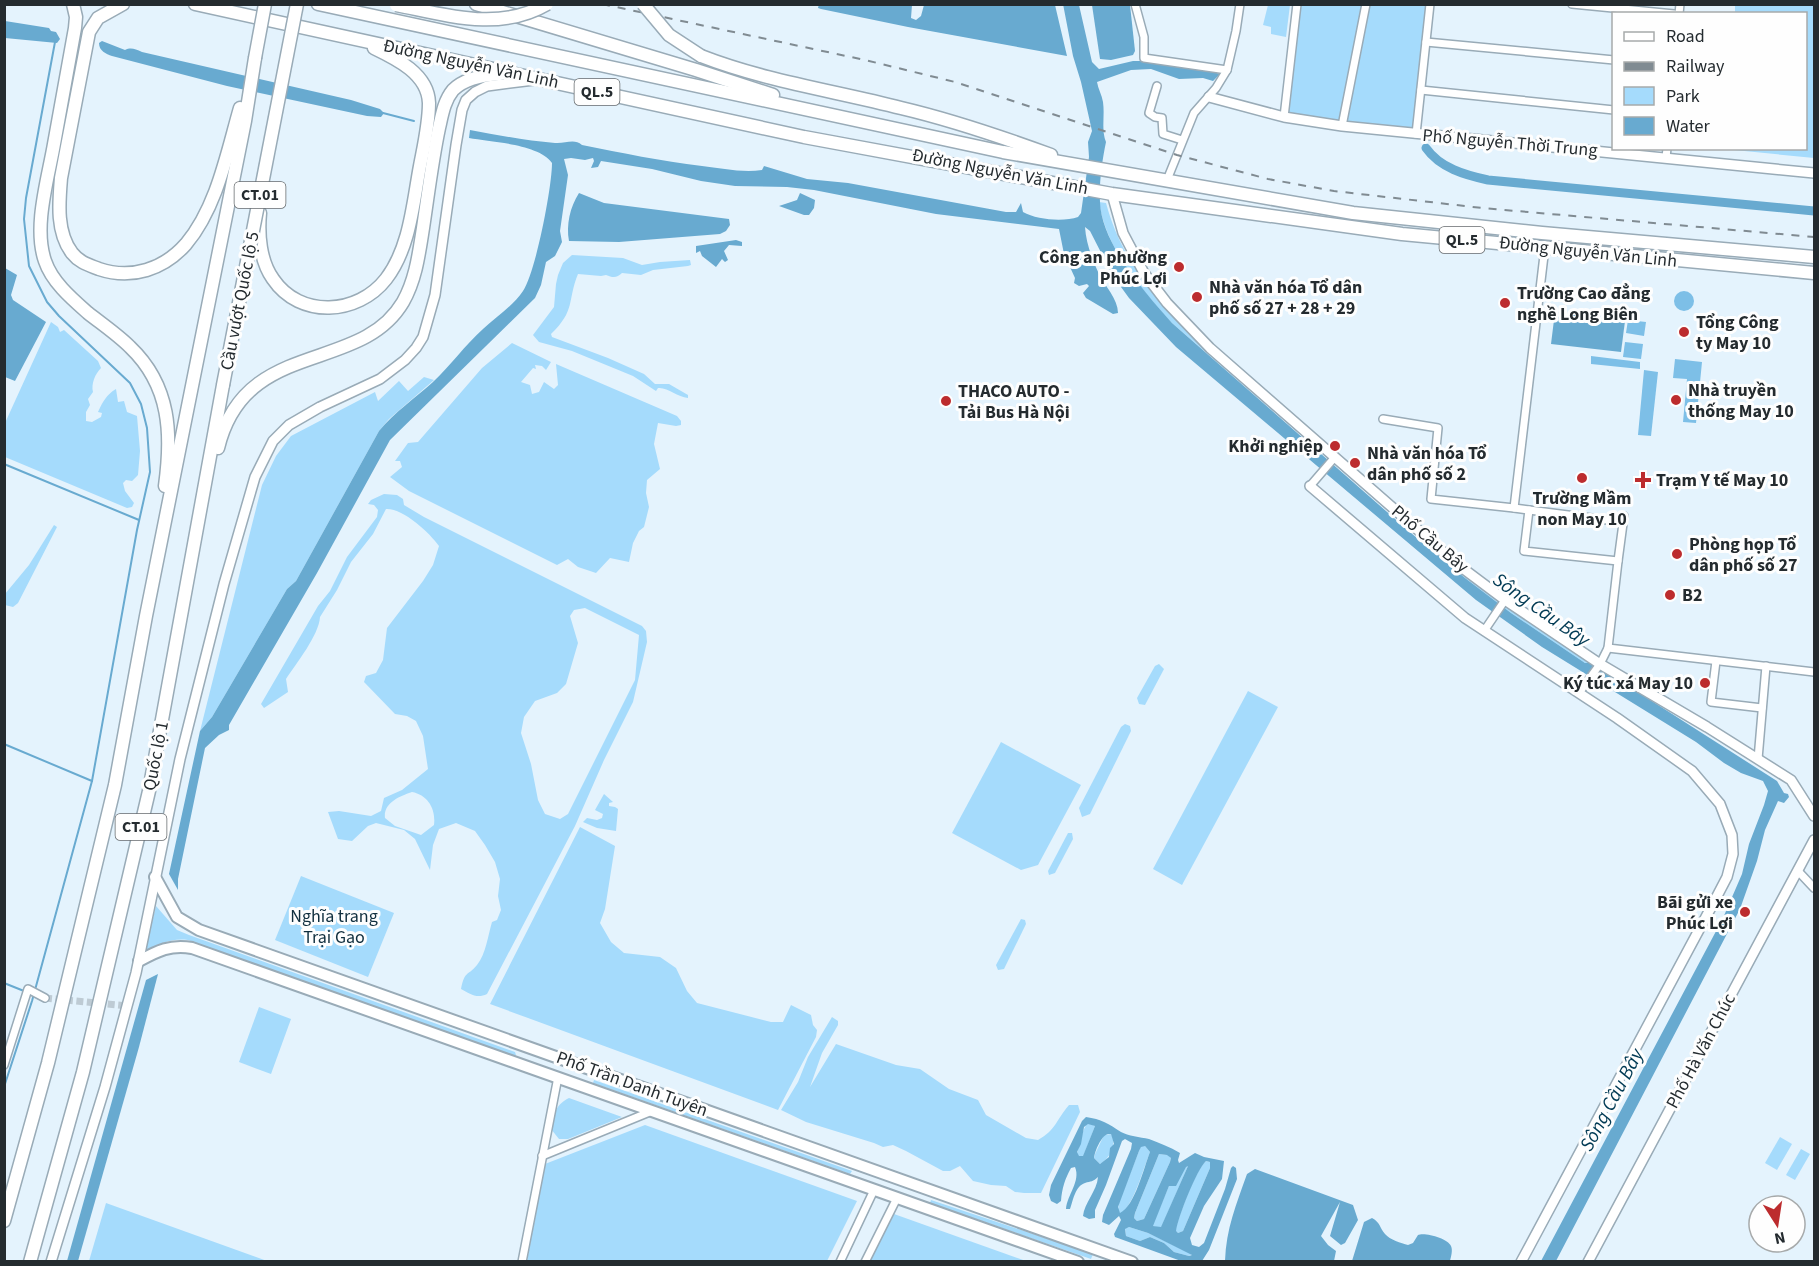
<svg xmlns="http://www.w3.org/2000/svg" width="1819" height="1266" font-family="'Source Sans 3',sans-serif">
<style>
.green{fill:#a5dbfc;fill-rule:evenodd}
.forest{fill:#7dbfe7}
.water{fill:#68aad0;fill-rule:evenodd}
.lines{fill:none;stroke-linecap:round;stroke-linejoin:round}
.stream{stroke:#68aad0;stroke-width:2}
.canal{stroke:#68aad0;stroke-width:9}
.street-tunnel{stroke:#becbd4;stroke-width:7;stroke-dasharray:7 3.5;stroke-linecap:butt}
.street-casing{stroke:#99abb7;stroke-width:10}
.secondary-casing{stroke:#99abb7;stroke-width:12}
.primary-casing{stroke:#99abb7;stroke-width:14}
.highway-casing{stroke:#99abb7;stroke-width:15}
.street{stroke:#fff;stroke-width:7}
.secondary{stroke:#fff;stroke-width:9}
.primary{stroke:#fff;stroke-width:10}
.highway{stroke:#fff;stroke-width:12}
.rail{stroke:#808b92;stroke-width:2;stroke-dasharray:8 8;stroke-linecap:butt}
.highway-bridge-casing{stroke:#99abb7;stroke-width:15;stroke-linecap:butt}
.highway-bridge{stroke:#fff;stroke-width:12}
.poi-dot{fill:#bc2c2e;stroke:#fefefe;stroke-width:2}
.labels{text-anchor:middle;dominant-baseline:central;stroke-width:6;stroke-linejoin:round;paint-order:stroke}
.shield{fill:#fefefe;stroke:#656a6d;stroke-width:1.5}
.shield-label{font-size:16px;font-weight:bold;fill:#242b2f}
.street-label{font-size:18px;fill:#242b2f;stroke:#fefefe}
.poi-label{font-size:18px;font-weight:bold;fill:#242b2f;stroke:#fefefe;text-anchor:start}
.park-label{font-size:18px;fill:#102f3f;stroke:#fefefe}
.water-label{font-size:20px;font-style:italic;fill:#003a54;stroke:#fefefe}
</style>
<rect width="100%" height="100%" fill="#e4f3fd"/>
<g class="green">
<path d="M1268,5h22l-4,32 -15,-3v-7l-8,-2z"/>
<path d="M1297,5h133l-14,129 -132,-17z"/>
<path d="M1735,5h79v153l-90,-9 82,-1v-134l-71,-1z"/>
<path d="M1099,202l7,1c9,34 25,62 48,90l295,267 142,103h-6l-74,-50 -46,-35 -293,-255c-31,-34 -66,-74 -73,-121z"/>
<path d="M572,255l51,3 19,7 18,-3 30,-2 1,5 -3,1 -35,4 -12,5 -19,-2c-5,5 -9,5 -16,2l-5,1 -23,-2c-11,27 -2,36 -27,60l1,3 56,21 36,16 11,10h14l19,11v3c-11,-1 -20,-11 -30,-10l-2,3 -23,-15 -61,-25 -33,-9 -6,-7 21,-28 2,-23 2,-9 5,-12z"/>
<path d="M51,322l7,5 2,5 4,-2 34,31 3,7c-6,6 -10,16 -8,24l-5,7 2,6 -4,7v9l6,1 9,-5 1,-4 -4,-1c4,-9 9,-18 18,-23l2,13 6,-1 3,11 10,4 3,35 -2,24 -6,6 -6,-1 -3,3 2,8 9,12 -2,4 -5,1 -122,-51v-34z"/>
<path d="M512,343l39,19 -5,8 -4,-4 -7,-1 1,4 -3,-1 -12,14 9,3 2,9 7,-2 5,-10 10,7 4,-4 -2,-21 121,52 4,5v4l-5,1 -18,-3 -4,21 6,25 -13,11 -1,13 3,14 -5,20 -5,4 -6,12 -4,19 -19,-4 -14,15 -18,-6 -10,-8 -11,6 -148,-74 -19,-14 12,-10 -2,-6h-5l13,-18 10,-1 64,-74z"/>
<path d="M424,377l10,3 -45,39 -10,12 -83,150 -9,8 -75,128 -12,14 62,-246 14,-29 15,-20 84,-44 3,9 21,-20 9,10z"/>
<path d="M384,494l13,1 6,4 1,6 20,12 218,109 4,5 1,11 -14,60 -29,58 -29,66 -88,168c-10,5 -17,0 -26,-5 4,-19 6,-12 16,-24 9,-11 11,-30 15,-43l5,-2 4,-10 -3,-14 2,-17 -5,-17 -10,-17 -10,-14 -19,-8 -17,6 -6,16 -3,25 -15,-31 -11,-9 -28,-7 -8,3 -16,15 -14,-2 -10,-27 11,-1 32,5 10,-5 3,-13 18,-8 26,-21 -5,-33 -7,-15 -9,-5 -12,-2 -31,-32 2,-6 10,-3 7,-13 4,-32 36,-47 10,-16 6,-19c-9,-13 -36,-38 -53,-37l-13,25 -22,28 -14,28 -17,27c-1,18 -24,47 -34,62l2,13 -24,16 -3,-4 57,-98 12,-15 17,-34 30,-40 1,-7 -4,-5 -6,-1 3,-4zM585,608l54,27 -4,45 -67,134 -8,5 -15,-5 -7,-14 -7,-36 -10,-31 3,-16 11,-16 22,-8 9,-9 12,-41 -8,-27 4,-6zM412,792c16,3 24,17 22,33l-13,10 -26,-9 -10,-8c-2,-15 15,-22 27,-26z"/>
<path d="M54,525l3,2 -39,76 -5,4 -8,-2v-11l24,-29z"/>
<path d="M1159,664l5,5 -19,36 -6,-1 -2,-6 18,-32z"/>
<path d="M1248,691l30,16 -96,178 -29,-16z"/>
<path d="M1125,724l5,2 1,5 -41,83 -8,3 -3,-9 42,-81z"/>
<path d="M1001,742l80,43 -43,80 -17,5 -69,-37z"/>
<path d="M604,794l9,8 -4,1v3l6,1 3,2 -2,22 -19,-3 -14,-6 4,-4 10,2 5,-2 1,-4 -8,-4z"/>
<path d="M580,827l35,19 -10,63 -5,14 11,19 13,11 36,4 16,11 11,23 10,12 74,19h12l8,-17 20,10 2,10 4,5 -1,7 -38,73 -288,-106z"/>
<path d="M1068,833h4l1,6 -18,34 -6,2 -1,-4z"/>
<path d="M301,876l93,37 -26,64 -93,-37z"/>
<path d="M156,906l21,24 12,5 326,117 1,3 -2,2 -326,-117c-17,-2 -28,4 -43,11z"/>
<path d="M1021,919l4,1 1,4 -22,45 -6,1 -2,-5z"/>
<path d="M259,1007l32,12 -20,55 -32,-12z"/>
<path d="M832,1017l6,4v4l-16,28 -12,34 26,-43 60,21 24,4 29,20 29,11 8,15 40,23 12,2c18,-10 18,-20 31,-35h9l2,7 -39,81h-17l-9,-1 -9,-6 -15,-1 -18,-4 -13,-15 -10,5h-7l-37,-20 -13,-6 -10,2 -9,-4 -68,-21 -25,-12 17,-28 10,-25z"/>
<path d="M594,1080l258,91 -2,3 -257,-91z"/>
<path d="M569,1098l53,19 -54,22h-9l-8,-10c3,-15 4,-24 18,-31z"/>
<path d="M1088,1123l7,3 -12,31 -5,-1 -1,-3c3,-8 5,-25 11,-30z"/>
<path d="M645,1125l212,76 -30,60h-300l18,-97z"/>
<path d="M1111,1134c6,11 -1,24 -11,30l-6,-6 1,-4 9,-19z"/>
<path d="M1780,1137l12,7 -15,26 -12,-7z"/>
<path d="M1141,1146h4l5,6c-8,20 -13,43 -27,61h-3l-2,-3 1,-8z"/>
<path d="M1801,1149l9,5 -15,26 -9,-5z"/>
<path d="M1159,1154l9,1 3,3 -1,4 -26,57 -7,2 -3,-3 1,-5z"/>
<path d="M1206,1161l4,1v6l-27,63 -5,2 -3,-2c4,-15 20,-61 31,-70z"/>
<path d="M1186,1166h2l-27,62 -9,-2 17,-40 4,-1z"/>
<path d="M931,1200l162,54 -2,5 -161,-56z"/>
<path d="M106,1203l161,58h-178z"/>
<path d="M894,1214l132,47h-157z"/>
<path d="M1129,1227l19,6 44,21 -3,2 -15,-4 -10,-9 -14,-6 -10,4 -14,-5 -1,-8z"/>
</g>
<g class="forest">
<circle cx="1684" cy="301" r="10"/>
<path d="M1628,320l18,2 -2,14 -18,-3z"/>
<path d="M1625,342l18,2 -2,15 -18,-2z"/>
<path d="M1591,356l49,6v7l-49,-5z"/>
<path d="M1675,359l27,3 -6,61 -13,-1 4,-43 -14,-1z"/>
<path d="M1644,370l14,2 -7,64 -13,-1z"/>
</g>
<g class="water">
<path d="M819,4l93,1 -1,13 5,2 5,-4 3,-11h131l12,51 -159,-29 -87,-18 -3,-1z"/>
<path d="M1063,4l16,1 13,57 7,7 34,-8h14l60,9 13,4 -7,7 -10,-3 -24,1 -28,-10 -20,1 -34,12c1,7 5,13 6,20 2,14 -2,28 3,40 -4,19 -7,41 -6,60 1,41 46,92 72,121l239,210 54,45 46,35 74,50h6l53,33 133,85 7,12 4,1 1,3 -5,6 -6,-2 -13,29 -8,31 -17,48 -184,352h-15l182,-343 19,-44 7,-30 15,-39 4,-14 -5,-10 -22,-8 -17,-10 -28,-21 -154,-95 -66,-47 -300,-253 -47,-49 -16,-22 -23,-45 -5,-4c1,16 7,32 14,47 6,12 19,25 19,39l-5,1 -27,-16 -3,-5 6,-7 -2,-2 -8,2 -5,-3 1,-5 -11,-24 -5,-25 -123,-15 -122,-24 -27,-3 -52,-1 -34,-5 -49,-12 -51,-8 -3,6 -7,1 3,-7 -1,-3 -8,2 -14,-2 -7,1 4,16 -8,56 2,11 -7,14 -9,6 -5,23 -6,13 -145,142 -73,133 -88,152v5l-10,5 -14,13 -27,131v11l-9,-16 31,-143 12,-14 75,-128 9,-8 83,-150c16,-19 36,-33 54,-49 18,-17 32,-37 50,-53 13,-12 30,-23 40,-38 13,-20 29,-104 29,-128 -13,-19 -61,-21 -83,-25l1,-8c28,5 57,11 85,13 10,1 19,-5 27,2 40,8 79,16 120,21 19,2 40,7 60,4l2,-4 43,13 41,4 158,29h10l5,-9 2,9c14,8 41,10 55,5l3,-4 8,-56 -1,-15 4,-11 -11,-49 -8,-26z"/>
<path d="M1092,5h38l5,46 -2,4 -22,5 -11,-1z"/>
<path d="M5,21l44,7 2,3 5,1 4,7 -3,4 -52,-5z"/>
<path d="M102,41l23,9c6,-3 10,-1 17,2l209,48 29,9 4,4 -3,4 -14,-1 -140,-30 -115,-30c-6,-2 -13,-5 -13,-13z"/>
<path d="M579,193l25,10 125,16 1,6 -4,6 -6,3 -101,8 -50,-1c-3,-16 1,-34 10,-48z"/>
<path d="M800,193l15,7 -1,8 -5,7h-5l-25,-9 18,-6z"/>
<path d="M736,240l6,2v4l-13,-1 -5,6 4,9 -3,2 -3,-3 -6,8 -14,-11 -2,-5 -4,2v-7z"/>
<path d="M5,268l12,7 -6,20 2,5 33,22 -31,59 -10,-4z"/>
<path d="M1555,312l70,9 -4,31 -70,-8z"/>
<path d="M158,974l-19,73 -61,214h-11l79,-281z"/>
<path d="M1086,1117c15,2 23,7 35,15 7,4 19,5 28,7 10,4 21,8 31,14l-2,7 1,3 16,-10 9,4 20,4 -2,18 -18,27 -14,32 2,7 7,2 5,-4 21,-54 6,-21 2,-2 3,2 1,11 -28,71 -7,11h-21l-66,-24 -1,-3 7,-14 -2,-4 -10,9 -7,-3 1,-7 28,-66 1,-6 -7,-4 -3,2 -16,44 -11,25v8l-6,1 -6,-3c1,-13 14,-25 15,-39 -5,5 -7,4 -13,6 -10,3 -12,18 -15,26h-4c1,-14 15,-28 9,-42l-4,1c-6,11 -9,20 -10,33l-4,3 -6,-3 -2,-6 2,-10 31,-64zM1088,1124l7,2 -12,30h-4l-2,-4 4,-8 3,-17zM1108,1134h3l3,10 -4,4 -1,9 -9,7 -6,-6c1,-7 7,-22 14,-24zM1145,1146l5,6c-6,15 -15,54 -30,61l-2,-6 21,-56 2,-4zM1159,1154l8,1 4,3 -1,4 -26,57 -7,2 -3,-3 1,-5zM1206,1161l4,1v6l-27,63 -5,2 -2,-2c2,-14 21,-62 30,-70zM1188,1166l-27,61 -8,-1 16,-40h7l10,-19zM1129,1227l19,6 44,22 -3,1 -15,-4 -10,-9 -14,-6 -10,4 -14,-5 -1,-7z"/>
<path d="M1255,1169l98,36 5,15 -13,23 -4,2 -11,-9 10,-34 -19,34 7,9 8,6 -2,10h-109c1,-32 11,-56 22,-87z"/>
<path d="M1372,1218c9,5 7,9 13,16 5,6 16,9 23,11l5,-2 5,-8c6,-3 30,3 33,11 2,4 0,11 -1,15h-98l12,-39z"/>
</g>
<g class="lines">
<g class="stream">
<path d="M383,113l31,8"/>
<path d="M4,464l135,56"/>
<path d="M4,744l88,37"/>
<path d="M4,983l20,8"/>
<path d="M4,1087l28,-86 60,-220 45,-251 13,-58 -3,-44 -6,-24 -11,-21 -71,-67 -12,-14 -18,-36 -5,-47 2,-21 29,-156"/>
</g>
<path class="canal" d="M1426,148c14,20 39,27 62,32l326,31"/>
<path class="street-tunnel" d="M45,998l83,8"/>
<g class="street-casing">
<g id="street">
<path d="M1135,4l9,33v21l83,12"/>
<path d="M1572,4l102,10"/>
<path d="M1679,14l1,-10"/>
<path d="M1426,42l188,18"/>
<path d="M1157,86l-8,27 6,4 7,1 1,16 19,6"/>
<path d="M1421,90l193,20"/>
<path d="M1284,117l13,-113"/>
<path d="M1342,126l24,-122"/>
<path d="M1416,134l14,-130"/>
<path d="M1666,158l1,-10"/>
<path d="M1167,180l27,-67 22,-25 11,-18 9,-39 4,-27"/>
<path d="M1545,247l-31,261 15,2 -5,41 94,10 -10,87 206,24"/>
<path d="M1383,419l55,9 -7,71 83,9"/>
<path d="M1310,486l25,-29"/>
<path d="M1529,510l94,12"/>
<path d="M1618,561l6,-45"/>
<path d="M1484,631l21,-31"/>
<path d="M1716,661l-5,41 51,6"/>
<path d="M1579,693l21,-29 8,-16"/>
<path d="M1758,759l8,-93"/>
<path d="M1798,871l16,17"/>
<path d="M4,1065l24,-76 17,9"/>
<path d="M542,1156l110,-45"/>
<path d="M522,1262l36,-185"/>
<path d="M840,1262l34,-72"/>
<path d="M865,1262l32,-64"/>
</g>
</g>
<g class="secondary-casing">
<g id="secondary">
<path d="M1209,97l75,20 58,9 472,47"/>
<path d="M1112,194l11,39 21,40 23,30 43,45 247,216 48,36 95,64 107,63 84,53 23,36"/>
<path d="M1310,486l155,132 152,100 75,53 28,33 12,31 1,19 -6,23 -12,23 -194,362"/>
<path d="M51,1262l54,-175 31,-114 44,-214 44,-175 31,-107 18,-36 16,-16 31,-18 60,-28 25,-19 11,-12 7,-11 12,-42 21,-150 6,-35 4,-10 9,-8 12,-6 47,-6"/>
<path d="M1588,1262l226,-422"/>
</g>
</g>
<g class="primary-casing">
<g id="primary">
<path d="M155,877l22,40 22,13 933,332"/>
<path d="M139,961c18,-10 32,-17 53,-13l886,314"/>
</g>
</g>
<g class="highway-casing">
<g id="highway">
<path d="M73,4l3,13 -1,11c-7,39 -14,78 -21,116 -6,35 -21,83 -9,117 7,21 27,38 43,52 14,11 30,22 42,34 41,39 42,88 35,139"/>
<path d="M123,4l-25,14 -9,14 -28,146c-2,24 -5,54 11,75 8,10 17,12 27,16 33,11 65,0 87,-25 31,-37 41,-91 54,-136"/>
<path d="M195,4l609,133 308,57 290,40 412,39"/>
<path d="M318,4l685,148 350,61 189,20 272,24"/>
<path d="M476,4l220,66 77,25"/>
<path d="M701,56c64,25 134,35 200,52 51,12 101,29 150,47"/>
<path d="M260,213c-2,21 0,48 13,66 27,40 85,36 113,0 24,-31 27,-76 34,-113 4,-21 9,-42 9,-63 -1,-29 -32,-44 -55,-55"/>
<path d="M218,448c27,-111 142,-73 185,-146 13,-23 16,-49 20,-74 5,-33 9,-67 16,-100 3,-13 5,-27 14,-38 12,-12 31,-15 47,-16"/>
<path d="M4,1221l44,-158 67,-278 31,-169 99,-495 10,-63"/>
<path d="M30,1262l53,-190 66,-281 74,-406"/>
</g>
</g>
<use href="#street" class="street"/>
<use href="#secondary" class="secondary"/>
<use href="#primary" class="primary"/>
<use href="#highway" class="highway"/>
<path class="rail" d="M602,4l263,56 90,22 222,73 91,24 66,12 148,17 332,29"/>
<g class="highway-bridge-casing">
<g id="highway-bridge">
<path d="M643,4l26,31 32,21"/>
<path d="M396,5c51,10 103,27 151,-1"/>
<path d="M255,58l10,-54"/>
<path d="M223,385l74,-381"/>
</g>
</g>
<use href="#highway-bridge" class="highway-bridge"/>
</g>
<g class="poi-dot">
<circle cx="1179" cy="267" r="6"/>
<circle cx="1197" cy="297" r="6"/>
<circle cx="1505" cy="303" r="6"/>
<circle cx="1684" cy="332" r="6"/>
<circle cx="1676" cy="400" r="6"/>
<circle cx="946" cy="401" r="6"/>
<circle cx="1335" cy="446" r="6"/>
<circle cx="1355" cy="463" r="6"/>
<circle cx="1582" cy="478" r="6"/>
<path d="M1640 471h6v6h6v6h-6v6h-6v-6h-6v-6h6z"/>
<circle cx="1677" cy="554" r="6"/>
<circle cx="1670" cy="595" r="6"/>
<circle cx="1705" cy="683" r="6"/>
<circle cx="1745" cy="912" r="6"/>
</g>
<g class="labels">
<g class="shield">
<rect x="574.5" y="79" width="45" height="26" rx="4.5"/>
<rect x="234.5" y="182" width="51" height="26" rx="4.5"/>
<rect x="1439.5" y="227" width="45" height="26" rx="4.5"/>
<rect x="115.5" y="814" width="51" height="26" rx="4.5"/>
</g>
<g class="shield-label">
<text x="597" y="92">QL.5</text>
<text x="260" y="195">CT.01</text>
<text x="1462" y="240">QL.5</text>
<text x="141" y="827">CT.01</text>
</g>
<g class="street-label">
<text transform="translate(471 64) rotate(12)">Đường Nguyễn Văn Linh</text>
<text transform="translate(1510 143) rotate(5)">Phố Nguyễn Thời Trung</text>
<text transform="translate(1000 172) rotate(11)">Đường Nguyễn Văn Linh</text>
<text transform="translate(1588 252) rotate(6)">Đường Nguyễn Văn Linh</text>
<text transform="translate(240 301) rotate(-79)">Cầu vượt Quốc lộ 5</text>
<text transform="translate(1430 539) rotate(40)">Phố Cầu Bây</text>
<text transform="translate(156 756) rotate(-79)">Quốc lộ 1</text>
<text transform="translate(1701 1051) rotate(-62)">Phố Hà Văn Chúc</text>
<text transform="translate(632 1084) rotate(20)">Phố Trần Danh Tuyên</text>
</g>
<g class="poi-label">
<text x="1167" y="257" text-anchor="end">Công an phường<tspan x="1167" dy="21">Phúc Lợi</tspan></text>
<text x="1209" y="287">Nhà văn hóa Tổ dân<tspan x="1209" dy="21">phố số 27 + 28 + 29</tspan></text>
<text x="1517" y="293">Trường Cao đẳng<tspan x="1517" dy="21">nghề Long Biên</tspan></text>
<text x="1696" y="322">Tổng Công<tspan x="1696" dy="21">ty May 10</tspan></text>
<text x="1688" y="390">Nhà truyền<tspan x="1688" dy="21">thống May 10</tspan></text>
<text x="958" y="391">THACO AUTO -<tspan x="958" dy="21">Tải Bus Hà Nội</tspan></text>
<text x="1323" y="446" text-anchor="end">Khởi nghiệp</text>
<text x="1367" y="453">Nhà văn hóa Tổ<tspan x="1367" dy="21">dân phố số 2</tspan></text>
<text x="1656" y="480">Trạm Y tế May 10</text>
<text x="1582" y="498" text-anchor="middle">Trường Mầm<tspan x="1582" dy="21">non May 10</tspan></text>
<text x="1689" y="544">Phòng họp Tổ<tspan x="1689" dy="21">dân phố số 27</tspan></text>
<text x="1682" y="595">B2</text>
<text x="1693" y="683" text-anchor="end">Ký túc xá May 10</text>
<text x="1733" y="902" text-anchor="end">Bãi gửi xe<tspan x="1733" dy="21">Phúc Lợi</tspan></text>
</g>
<g class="park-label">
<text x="334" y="916">Nghĩa trang<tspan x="334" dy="21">Trại Gạo</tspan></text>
</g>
<g class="water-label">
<text transform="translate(1541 610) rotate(35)">Sông Cầu Bây</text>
<text transform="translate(1612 1100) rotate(-62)">Sông Cầu Bây</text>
</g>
</g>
<rect width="1819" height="1266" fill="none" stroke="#242b2f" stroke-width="12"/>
<rect x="1612" y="12" width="195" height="138" fill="#fefefe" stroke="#a7aaab" stroke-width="1.5"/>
<rect x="1624" y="32" width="30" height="9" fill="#ffffff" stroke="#a7aaab" stroke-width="1.5"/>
<text x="1666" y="42" font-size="18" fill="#242b2f">Road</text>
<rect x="1624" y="62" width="30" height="9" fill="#808b92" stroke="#a7aaab" stroke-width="1.5"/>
<text x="1666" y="72" font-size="18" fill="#242b2f">Railway</text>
<rect x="1624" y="87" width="30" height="18" fill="#a5dbfc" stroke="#a7aaab" stroke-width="1.5"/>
<text x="1666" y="102" font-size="18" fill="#242b2f">Park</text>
<rect x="1624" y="117" width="30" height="18" fill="#68aad0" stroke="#a7aaab" stroke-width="1.5"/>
<text x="1666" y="132" font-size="18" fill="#242b2f">Water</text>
<g transform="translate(1777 1224) rotate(168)"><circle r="28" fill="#fefefe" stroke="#a7aaab" stroke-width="1.5"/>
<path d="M0-4.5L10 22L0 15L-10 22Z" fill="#bc2c2e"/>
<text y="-9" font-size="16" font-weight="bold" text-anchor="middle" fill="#242b2f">N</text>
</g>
</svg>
